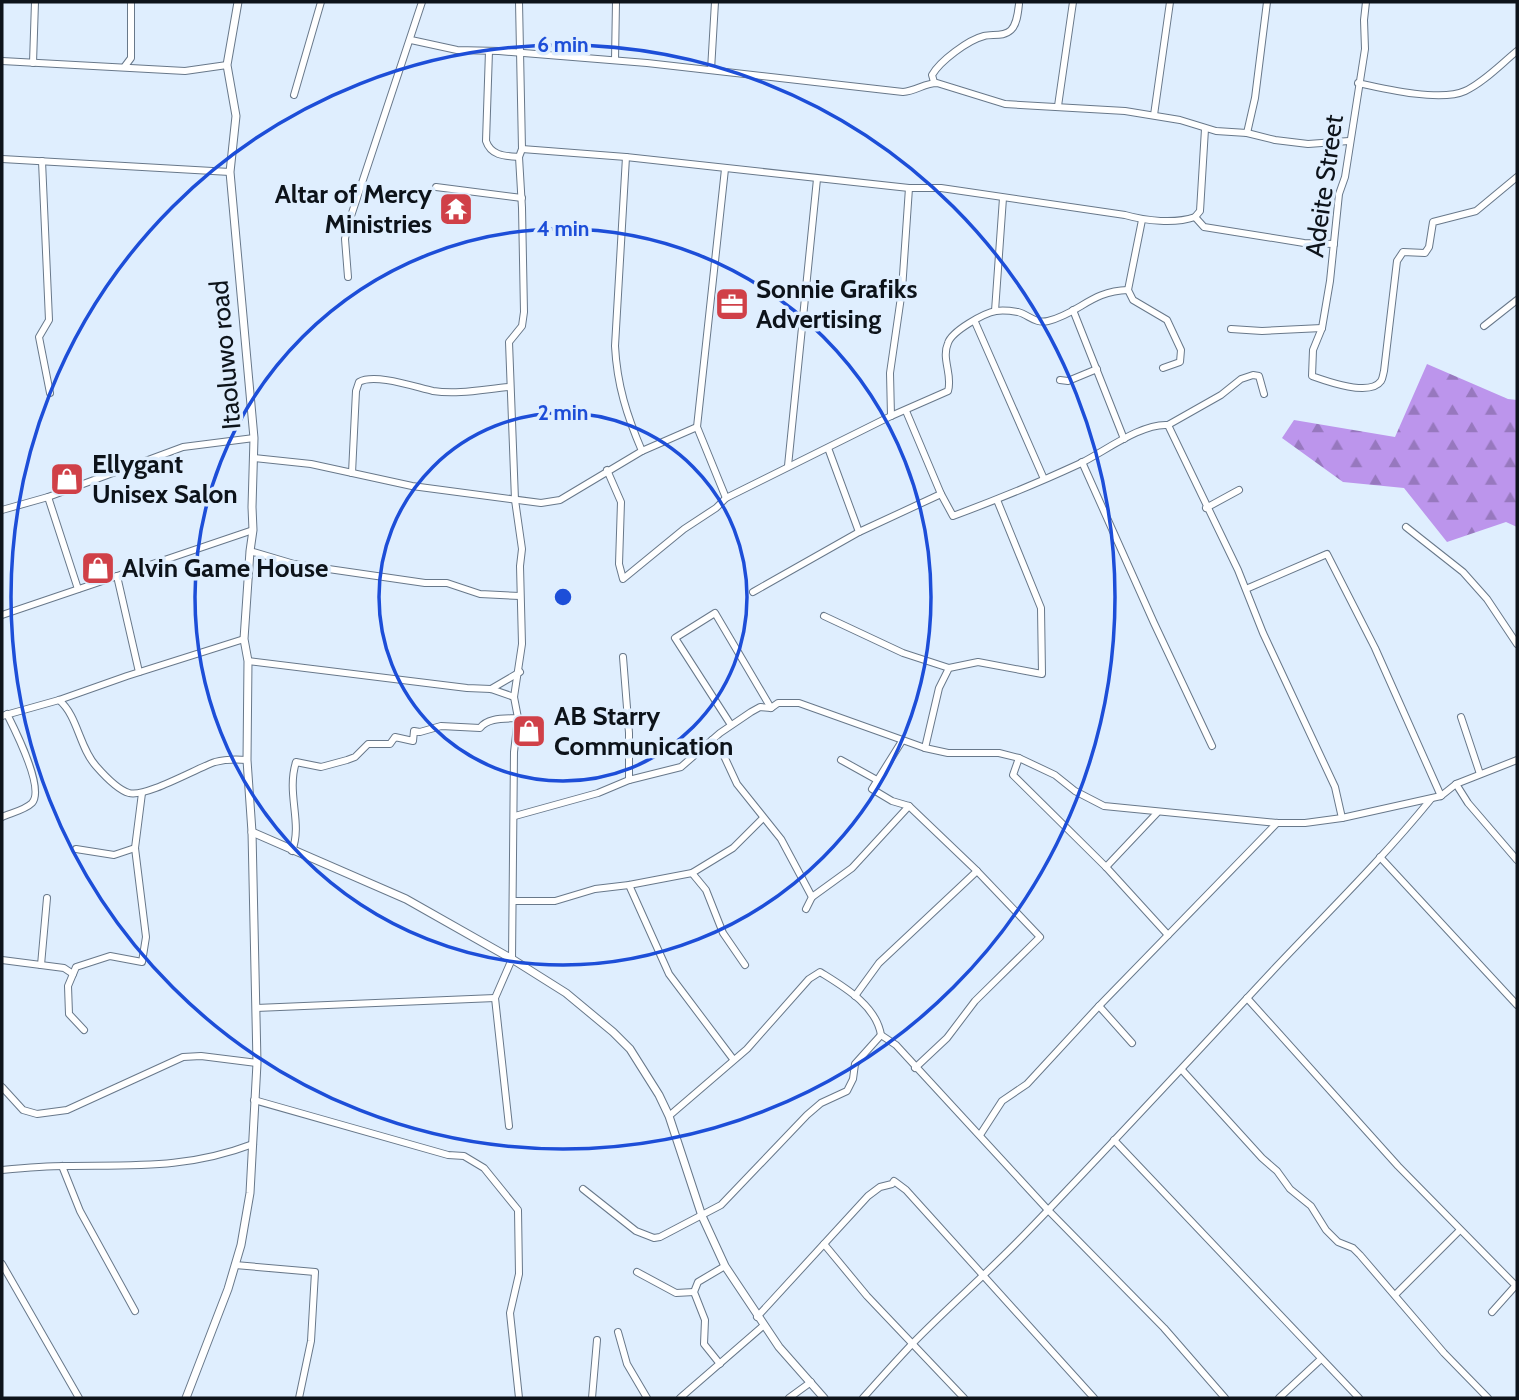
<svg xmlns="http://www.w3.org/2000/svg" width="1519" height="1400" font-family="Cabin,sans-serif">
<style>
.forest{fill:url(#forest-firs)}
.lines{fill:none;stroke-linecap:round;stroke-linejoin:round}
.minor-casing{stroke:#68788a;stroke-width:8}
.tertiary-casing{stroke:#68788a;stroke-width:9}
.minor{stroke:#fff;stroke-width:6}
.tertiary{stroke:#fff;stroke-width:7}
.ring{fill:none;stroke:#1d4ed8;stroke-width:3.5}
.labels{text-anchor:middle;dominant-baseline:central;stroke-width:7;stroke-linejoin:round;paint-order:stroke}
.street-label{font-size:26px;fill:#0d131a;stroke:#dfeefe}
.poi-label{font-size:26px;font-weight:bold;fill:#0d131a;stroke:#dfeefe;text-anchor:start}
.centre{fill:#1d4ed8;stroke:#dfeefe;stroke-width:3.5}
.ring-label{font-size:21px;text-anchor:middle;font-weight:bold;fill:#1d4ed8;stroke:#dfeefe;stroke-width:7;stroke-linejoin:round;paint-order:stroke}
</style>
<defs>
<pattern id="forest-firs" width="22" height="20" patternUnits="userSpaceOnUse" patternTransform="scale(1.75)"><rect width="22" height="20" fill="#bc95ec"/><path d="M5 1l3.5 6h-7zM16 11l3.5 6h-7z" fill="#9778be"/></pattern>
</defs>
<rect width="100%" height="100%" fill="#dfeefe"/>
<path class="forest" d="M1427,364l81,35 9,1v127l-11,-5 -59,20 -43,-54 -61,-6 -61,-44 12,-18 101,17z"/>
<g class="lines">
<g class="minor-casing">
<g id="minor">
<path d="M1366,2l-2,18 1,29 -20,128 -6,17 -9,87 -8,47 -9,22 -1,26c14,5 58,21 69,5 2,-3 2,-7 3,-10l13,-110 6,-9 22,1 4,-6 4,-25 43,-11 41,-34"/>
<path d="M411,40l46,10 42,1 148,12 256,29c13,-1 22,-9 34,-9l68,21 120,7 55,9 36,11 31,2 28,7 33,4 41,-3"/>
<path d="M489,51l-3,90c5,15 19,15 33,16"/>
<path d="M615,60l1,-58"/>
<path d="M2,61l183,10 42,-6"/>
<path d="M33,63l2,-61"/>
<path d="M125,66l6,-8v-56"/>
<path d="M711,70l4,-68"/>
<path d="M934,82l-2,-7c8,-14 36,-35 52,-39 8,-2 20,1 27,-6 6,-6 7,-17 8,-26"/>
<path d="M1358,83c27,6 83,19 107,8 19,-9 36,-27 52,-40"/>
<path d="M294,95l27,-93"/>
<path d="M1058,106l15,-104"/>
<path d="M1154,115l16,-113"/>
<path d="M1247,133l8,-35 12,-96"/>
<path d="M522,149l104,8 283,31h32l184,27c21,6 50,9 70,2l5,-6 5,-82"/>
<path d="M626,157l-11,189c2,39 12,70 27,105"/>
<path d="M2,159l228,13"/>
<path d="M42,161l7,159 -10,17 11,56"/>
<path d="M725,169l-28,258 29,71"/>
<path d="M436,187l86,11"/>
<path d="M1195,217l9,10 100,16 30,1"/>
<path d="M1142,220l-14,70 5,10 34,20 14,30 -1,12 -17,6"/>
<path d="M348,277l-3,-38 2,-11 75,-226"/>
<path d="M1073,310l51,129"/>
<path d="M995,311l8,-113"/>
<path d="M975,322l69,157"/>
<path d="M1484,326l33,-26"/>
<path d="M1231,329l31,2 60,-3"/>
<path d="M1060,380l8,1 29,-12"/>
<path d="M906,411l35,83 12,22c43,-16 85,-33 126,-52 25,-12 62,-41 89,-39l53,-30 20,-16 12,-4 6,1 5,18"/>
<path d="M891,416l-1,-43 12,-83 7,-102"/>
<path d="M1168,425l70,145 25,63 72,154 7,31"/>
<path d="M828,448l31,84"/>
<path d="M254,458l57,6 101,22 129,17 19,-3 82,-49 55,-24"/>
<path d="M1082,462l72,161 58,123"/>
<path d="M788,466l29,-287"/>
<path d="M607,470l14,32 -2,62 4,15 61,-50 32,-21 10,-10 165,-82 57,-25c5,-16 -7,-32 0,-48 4,-12 36,-30 48,-32 6,-1 16,0 22,1 11,3 17,12 30,9 32,-8 43,-30 80,-31"/>
<path d="M352,473l4,-82 3,-9c16,-9 56,5 74,9 25,4 52,-2 76,-4"/>
<path d="M48,497l30,92"/>
<path d="M1206,508l33,-18"/>
<path d="M2,510l46,-13 135,-50 71,-9"/>
<path d="M1406,527l57,45 24,27 30,45"/>
<path d="M250,551l44,13 131,19h22l33,11 40,2"/>
<path d="M117,576l22,96"/>
<path d="M1246,589l81,-35 48,94 66,148"/>
<path d="M753,592l106,-60 82,-38"/>
<path d="M2,615l251,-85"/>
<path d="M824,616l79,37 46,15"/>
<path d="M623,657l6,76v47"/>
<path d="M248,661l219,27 24,1 23,8"/>
<path d="M491,689l29,-17"/>
<path d="M59,700c19,16 20,47 37,66 7,8 22,24 33,27 16,5 68,-25 86,-31 11,-3 21,-3 32,-2"/>
<path d="M2,716l57,-16 68,-24 117,-37"/>
<path d="M1461,717l19,57"/>
<path d="M731,725l-56,-87 40,-25 56,95"/>
<path d="M712,740l12,16 13,28 44,55 31,58 -6,12"/>
<path d="M902,741l-30,48 20,12 17,5 68,65 63,66 -65,64 -28,37 -32,30"/>
<path d="M925,748l14,-60 10,-20 29,-6 64,12 -1,-66 -44,-108"/>
<path d="M1019,758l-6,17 93,92 62,68"/>
<path d="M841,760l36,20"/>
<path d="M1456,784l12,19 49,57"/>
<path d="M515,816l83,-23 31,-13 52,-13 39,-34 31,-21 9,-5 11,1 7,-5h21l126,45 23,5h51l20,5 36,17 20,16 29,15 173,17h28l37,-5 99,-22 15,-12 61,-24"/>
<path d="M2,817c9,-4 23,-7 30,-14 13,-14 -17,-73 -25,-89"/>
<path d="M76,849l38,6 21,-7"/>
<path d="M292,851c11,-28 -6,-57 4,-89l25,5 26,-7 8,-3 13,-13h22l5,-7 18,4 1,-10 6,1 21,-6 39,2c8,-11 26,-9 38,-10"/>
<path d="M1380,857l137,148"/>
<path d="M1106,867l51,-54"/>
<path d="M692,873l14,17 17,43 22,32"/>
<path d="M629,885l40,89 64,85"/>
<path d="M812,897l40,-29 57,-62"/>
<path d="M513,901h42l40,-12 34,-4 63,-12 41,-25 30,-30"/>
<path d="M2,960l62,8 9,6"/>
<path d="M41,965l6,-67"/>
<path d="M855,996l24,-33 98,-92"/>
<path d="M1247,998l151,168 119,121"/>
<path d="M1099,1006l178,-183"/>
<path d="M256,1008l239,-10"/>
<path d="M84,1030l-15,-16 -1,-28 8,-19 34,-11 32,6 4,-25 -11,-89 7,-55"/>
<path d="M1182,1070l80,88 15,13 13,18 21,17 15,24 12,12 15,6 7,7 84,98 44,45"/>
<path d="M2,1087l21,23 14,4 30,-4 116,-53 18,-1 56,7"/>
<path d="M254,1100l194,55 16,1 20,12 34,42 1,64 -9,39 9,85"/>
<path d="M669,1116l78,-67 62,-70 11,-7c24,15 56,33 61,63l15,10 152,165 116,118 61,70"/>
<path d="M509,1126l-14,-128 17,-39 2,-207 4,-34 -4,-21 8,-53 -2,-78 2,-17 -7,-49 -6,-158 13,-16 2,-14 -2,-104 -3,-51 3,-8 -3,-147"/>
<path d="M980,1135l22,-34 25,-17 72,-78 33,37"/>
<path d="M1114,1140l245,258"/>
<path d="M62,1166l18,45 55,100"/>
<path d="M2,1170c21,-2 43,-4 64,-4 69,-1 121,3 187,-22"/>
<path d="M583,1189l53,42 18,7 6,-1 61,-32 86,-90 14,-12 26,-12 6,-12 2,-15 26,-29"/>
<path d="M824,1244l43,52 97,102"/>
<path d="M2,1264l77,134"/>
<path d="M235,1265l80,7 -4,69 -12,57"/>
<path d="M637,1272l39,21 18,-1"/>
<path d="M1395,1295l65,-65"/>
<path d="M1492,1312l25,-28"/>
<path d="M757,1317l111,-121 12,-9 12,-3 2,-3 12,9 188,208"/>
<path d="M618,1332l9,32 20,34"/>
<path d="M720,1364l-16,-20 1,-24 -11,-28 4,-10 27,-16"/>
<path d="M592,1398l5,-58"/>
<path d="M680,1398l83,-72"/>
<path d="M789,1398l22,-16"/>
<path d="M863,1398c16,-18 33,-37 50,-55 37,-38 77,-72 114,-111 84,-87 167,-177 250,-266 52,-55 106,-108 154,-167"/>
<path d="M1279,1398l42,-39"/>
</g>
</g>
<g class="tertiary-casing">
<g id="tertiary">
<path d="M252,832l154,67 106,60 54,34 47,39 17,17 29,46 10,21 33,100 23,50 54,81 45,51"/>
<path d="M186,1398l42,-109 13,-44 9,-52 7,-130 -5,-231 -5,-72 1,-99 -4,-22 6,-88 3,-21 -1,-23 2,-69 -24,-266 6,-56 -9,-51 11,-63"/>
</g>
</g>
<use href="#minor" class="minor"/>
<use href="#tertiary" class="tertiary"/>
</g>
<g class="ring">
<circle cx="563" cy="597" r="184"/>
<circle cx="563" cy="597" r="368"/>
<circle cx="563" cy="597" r="552"/>
</g>
<defs>
<g id="temple-square" transform="scale(1.75)"><rect x="-9" y="-9" width="18" height="18" rx="4" fill="#d04048" stroke="#dfeefe"/><path d="M0-6L5-2H3V0L6.5 2.5H4V6H1.5V3h-3V6H-4V2.5H-6.5L-3 0V-2H-5Z" fill="#fff"/></g>
<g id="office-square" transform="scale(1.75)"><rect x="-9" y="-9" width="18" height="18" rx="4" fill="#d04048" stroke="#dfeefe"/><path d="M-6-3h4V-5.5h4V-3h4V5H-6ZM-1-4.5V-3h2v-1.5ZM-6 0V1H6V0Z" fill="#fff"/></g>
<g id="shop-square" transform="scale(1.75)"><rect x="-9" y="-9" width="18" height="18" rx="4" fill="#d04048" stroke="#dfeefe"/><path d="M-5-2.5h2.3a2.7 3.5 0 0 1 5.4 0H5L5.5 6h-11ZM-1.5-2.5h3a1.5 2.3 0 0 0-3 0Z" fill="#fff"/></g>
</defs>
<g fill-rule="evenodd">
<use href="#temple-square" x="456" y="209"/>
<use href="#office-square" x="732" y="304"/>
<use href="#shop-square" x="67" y="479"/>
<use href="#shop-square" x="98" y="568"/>
<use href="#shop-square" x="529" y="731"/>
</g>
<g class="labels">
<g class="street-label">
<text transform="translate(1324 186) rotate(-82)">Adeite Street</text>
<text transform="translate(225 355) rotate(-95)">Itaoluwo road</text>
</g>
<g class="poi-label">
<text x="432" y="194" text-anchor="end">Altar of Mercy<tspan x="432" dy="30">Ministries</tspan></text>
<text x="756" y="289">Sonnie Grafiks<tspan x="756" dy="30">Advertising</tspan></text>
<text x="92" y="464">Ellygant<tspan x="92" dy="30">Unisex Salon</tspan></text>
<text x="122" y="568">Alvin Game House</text>
<text x="554" y="716">AB Starry<tspan x="554" dy="30">Communication</tspan></text>
</g>
</g>
<circle cx="563" cy="597" r="10" class="centre"/>
<g class="ring-label">
<text x="563" y="52">6 min</text>
<text x="563" y="236">4 min</text>
<text x="563" y="420">2 min</text>
</g>
<rect width="1519" height="1400" fill="none" stroke="#0d131a" stroke-width="7"/>
</svg>
